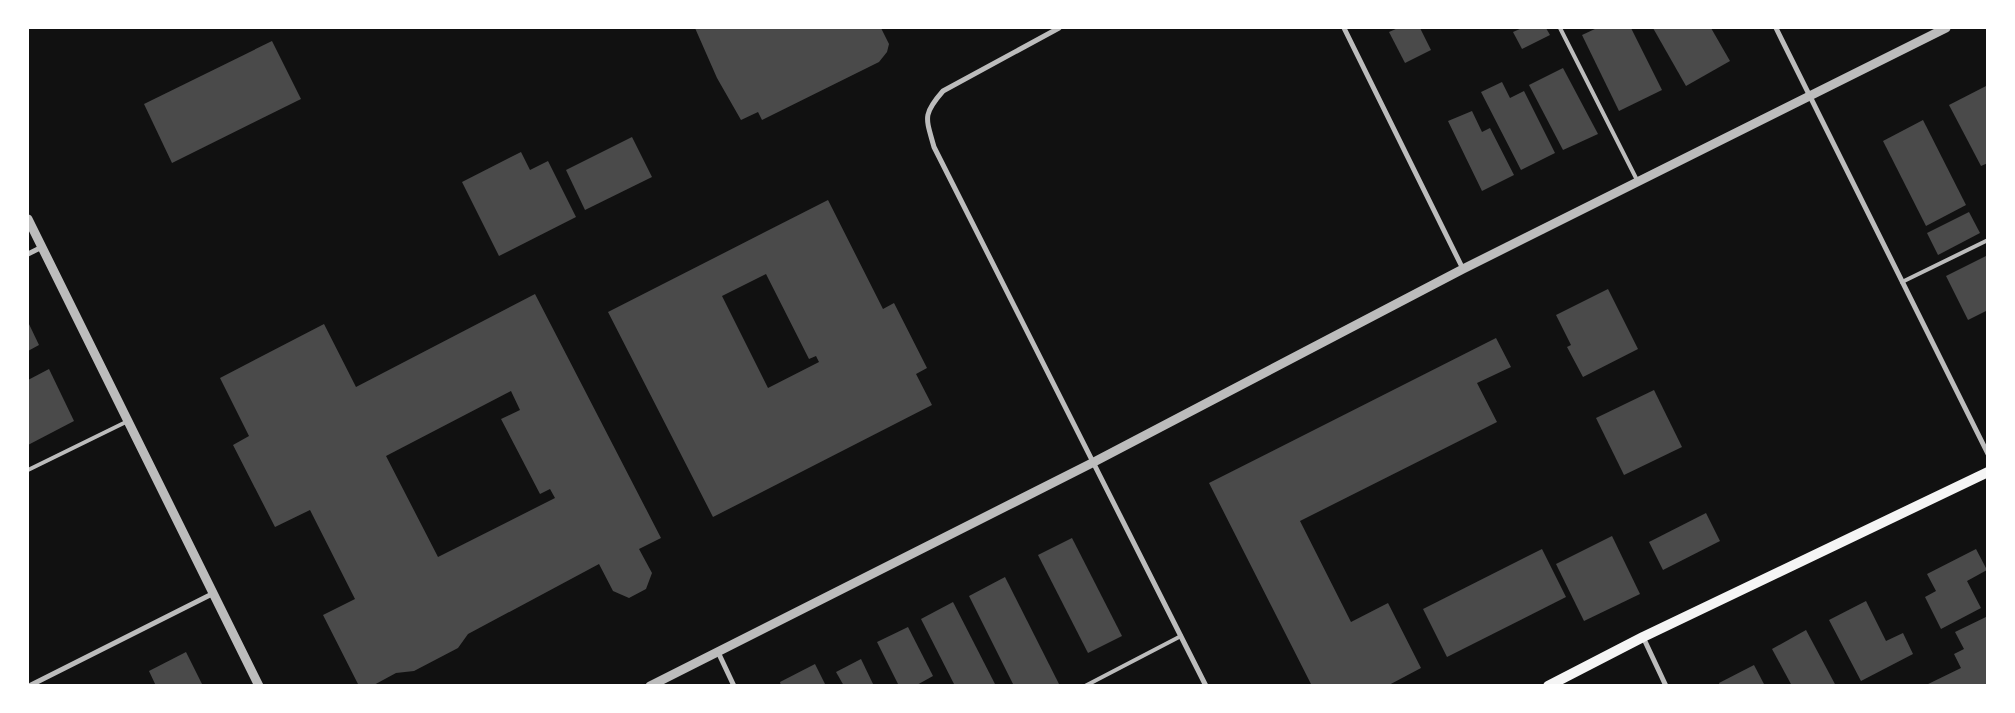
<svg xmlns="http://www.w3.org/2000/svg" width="2015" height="713" font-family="Overpass,sans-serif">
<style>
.building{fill:#4a4a4a;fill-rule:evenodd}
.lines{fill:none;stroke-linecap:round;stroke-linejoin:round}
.service{stroke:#bcbcbc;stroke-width:4}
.minor{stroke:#bcbcbc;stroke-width:5}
.tertiary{stroke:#bcbcbc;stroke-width:9}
.secondary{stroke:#f5f5f5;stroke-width:10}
</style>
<rect width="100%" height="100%" fill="#111"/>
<g class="building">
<path d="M695,28h186l8,16 -2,8 -8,10 -117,58 -4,-8 -17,8 -24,-42z"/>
<path d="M1398,28h22l11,22 -26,13 -16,-31z"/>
<path d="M1522,28h24l4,7 -28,14 -9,-17z"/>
<path d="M1597,28h34l31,62 -43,21 -37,-76z"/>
<path d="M1653,28h58l19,33 -44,25z"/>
<path d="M272,41l29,58 -129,64 -28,-59z"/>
<path d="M1563,68l35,66 -35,16 -34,-65z"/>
<path d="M1502,82l8,16 14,-7 31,62 -34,17 -40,-78z"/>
<path d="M1988,85v78l-7,3 -32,-61z"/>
<path d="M1472,111l10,21 8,-4 24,47 -32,16 -34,-70z"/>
<path d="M1923,120l43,85 -40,21 -43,-85z"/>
<path d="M632,137l20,40 -67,33 -19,-40z"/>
<path d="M521,152l9,18 18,-9 28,56 -77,39 -37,-74z"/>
<path d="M828,200l55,109 11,-6 33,65 -11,6 16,31 -219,112 -105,-205zM766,274l43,85 7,-3 3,6 -51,26 -46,-92z"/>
<path d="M1969,212l11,21 -42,22 -11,-22z"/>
<path d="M1988,255v55l-20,10 -22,-44z"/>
<path d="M1608,289l30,60 -55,28 -16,-30 4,-2 -15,-30z"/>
<path d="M535,294l126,244 -22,11 13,24 -6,16 -17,9 -16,-7 -14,-27 -131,70 -10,14 -44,23 -18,2 -24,13h-13l-36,-71 32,-16 -45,-89 -35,17 -42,-82 16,-9 -29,-58 104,-54 32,63zM511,391l9,19 -19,9 39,75 10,-5 5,9 -117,59 -52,-101z"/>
<path d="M28,322l11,23 -11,6z"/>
<path d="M1496,338l15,29 -34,16 20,39 -197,99 51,101 37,-19 33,65 -34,18h-75l-103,-203z"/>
<path d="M49,369l25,52 -46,24v-65z"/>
<path d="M1654,390l28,57 -58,28 -28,-57z"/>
<path d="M1706,513l14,28 -57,29 -14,-28z"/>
<path d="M1612,536l28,58 -56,27 -28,-57z"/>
<path d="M1072,538l50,98 -34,17 -50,-98z"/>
<path d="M1542,549l24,48 -119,60 -24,-48z"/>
<path d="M1976,549l11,21 -20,11 14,27 -40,21 -16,-32 11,-6 -9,-17z"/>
<path d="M1005,577l55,109h-46l-45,-90z"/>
<path d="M1866,601l20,40 17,-8 10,21 -52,27 -32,-61z"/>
<path d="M953,602l43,84h-41l-34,-67z"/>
<path d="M1988,616v70h-64l37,-18 -7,-14 10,-5 -9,-17z"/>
<path d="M908,627l25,49 -18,10h-16l-22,-44z"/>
<path d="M1806,630l30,56h-44l-20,-37z"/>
<path d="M186,652l17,34h-47l-7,-15z"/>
<path d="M861,659l13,27h-30l-8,-14z"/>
<path d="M815,664l11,22h-45l-1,-4z"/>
<path d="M1754,665l11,21h-45l-1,-3z"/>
</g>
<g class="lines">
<g class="service">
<path d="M1560,28l78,154"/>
<path d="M1902,282l86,-42"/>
<path d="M28,470l100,-49"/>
<path d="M1085,686l96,-50"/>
</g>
<g class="minor">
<path d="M1059,28l-116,63c-21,24 -17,27 -9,56l272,539"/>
<path d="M1344,28l119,241"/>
<path d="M1776,28l212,426"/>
<path d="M28,254l14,-7"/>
<path d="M1643,637l23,49"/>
<path d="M718,652l16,34"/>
<path d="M29,686l185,-93"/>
</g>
<g class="tertiary">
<path d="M28,219l231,467"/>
<path d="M650,686l444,-224 369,-193 483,-241"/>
</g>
<path class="secondary" d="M1548,686l95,-49 345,-165"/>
</g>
<rect width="2015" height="713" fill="none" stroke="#ffffff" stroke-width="58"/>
</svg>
